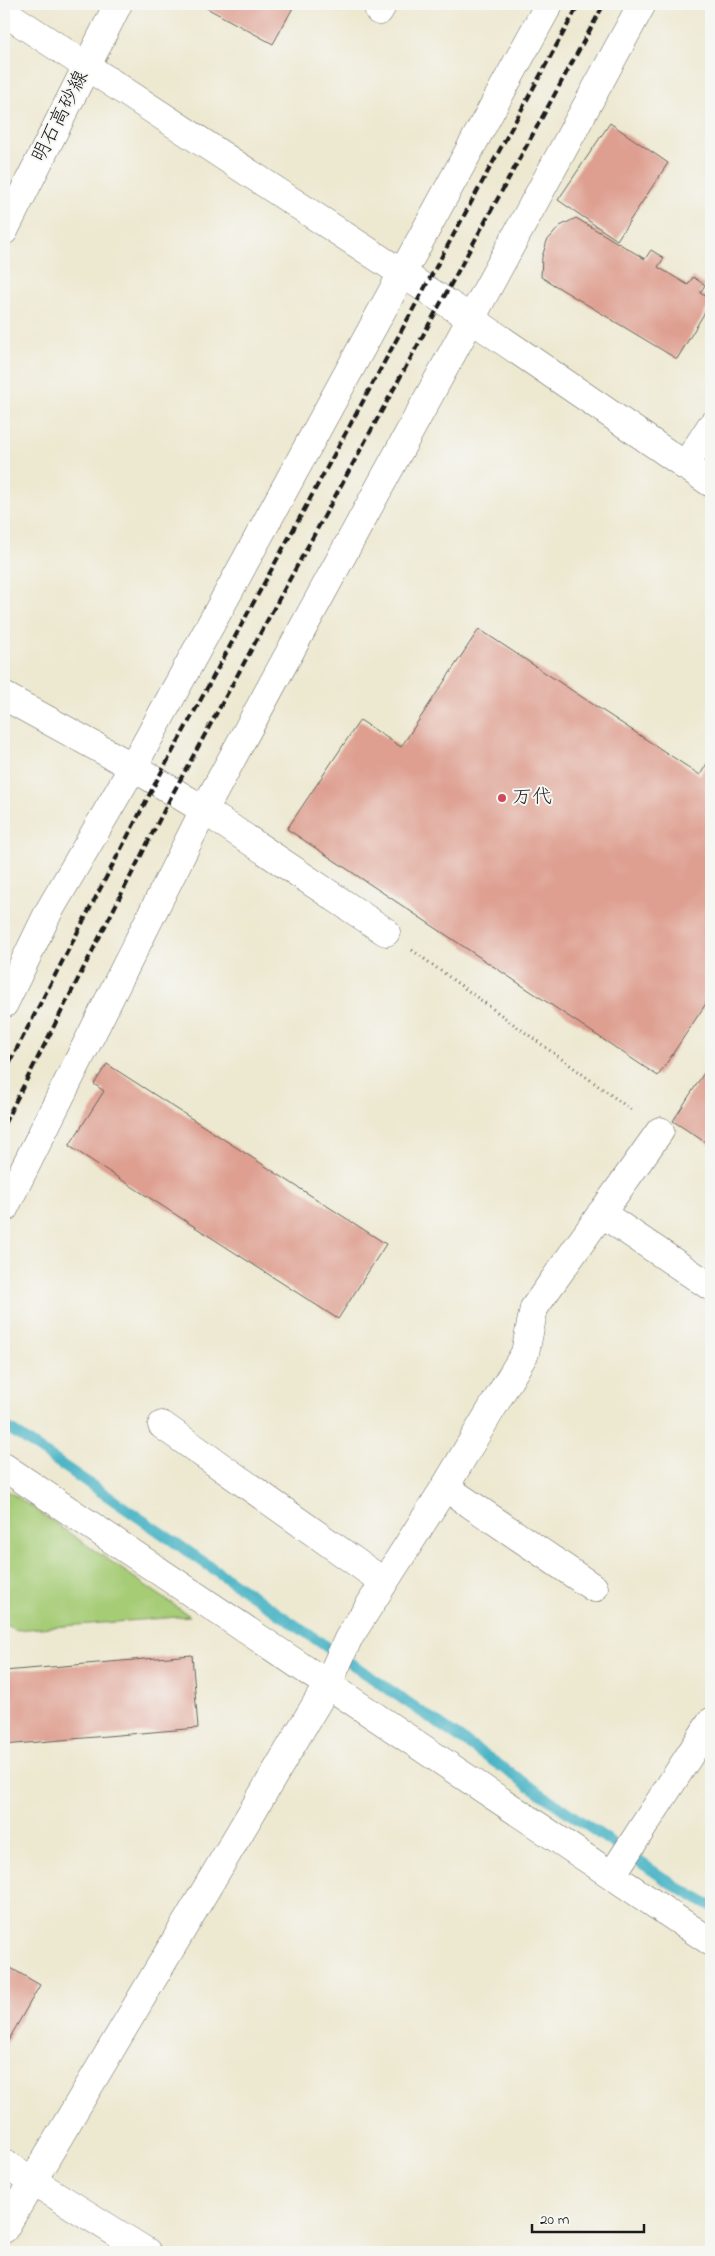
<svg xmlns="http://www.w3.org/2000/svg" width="715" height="2256" font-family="'Indie Flower','Klee One',sans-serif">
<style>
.green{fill:#a6cc76;stroke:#617449}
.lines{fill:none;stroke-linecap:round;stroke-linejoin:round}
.stream{stroke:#48b4c5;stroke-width:11}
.building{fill:#de9f90}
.minor-casing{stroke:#65635b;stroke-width:29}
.major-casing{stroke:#65635b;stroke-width:29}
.path{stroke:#65635b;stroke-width:3;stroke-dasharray:1 4;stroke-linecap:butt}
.minor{stroke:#fff;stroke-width:28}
.major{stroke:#fff;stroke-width:28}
.rail{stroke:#1c1c1c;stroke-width:4;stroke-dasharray:8 4;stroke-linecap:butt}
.poi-dot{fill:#d1495b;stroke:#f6f6f2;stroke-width:2}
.labels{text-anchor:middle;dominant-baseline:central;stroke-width:4;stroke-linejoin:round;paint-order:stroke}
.street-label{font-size:20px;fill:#1c1c1c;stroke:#f6f6f2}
.poi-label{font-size:20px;fill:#1c1c1c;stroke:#f6f6f2;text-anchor:start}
</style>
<rect width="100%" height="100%" fill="#f6f6f2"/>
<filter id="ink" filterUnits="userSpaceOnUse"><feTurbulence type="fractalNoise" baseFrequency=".02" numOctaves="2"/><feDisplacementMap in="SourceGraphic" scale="10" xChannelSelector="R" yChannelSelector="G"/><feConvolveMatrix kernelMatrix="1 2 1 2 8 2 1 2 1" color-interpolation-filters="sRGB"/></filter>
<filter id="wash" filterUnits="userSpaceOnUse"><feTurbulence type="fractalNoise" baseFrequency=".0096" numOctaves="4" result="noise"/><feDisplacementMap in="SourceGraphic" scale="20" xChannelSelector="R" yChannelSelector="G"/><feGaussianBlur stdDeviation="1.12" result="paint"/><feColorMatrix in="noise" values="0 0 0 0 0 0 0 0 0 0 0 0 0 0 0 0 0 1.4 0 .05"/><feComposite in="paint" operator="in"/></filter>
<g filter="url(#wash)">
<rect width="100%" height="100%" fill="#ede8d0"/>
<path class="green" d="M4,1488l186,128 -175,14 -11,-7z"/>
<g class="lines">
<path class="stream" d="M4,1425l671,461 36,20"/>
</g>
<g id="blocks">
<g class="building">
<path d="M202,4h93l-22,40 -72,-39z"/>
<path d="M610,123l58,40 -51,77 -59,-40z"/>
<path d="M576,218l69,41 6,-9 13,8 -6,9 30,18 5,-8 12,8 -5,8 11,6v3l-34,57 -136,-82 1,-20 5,-16 13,-15z"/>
<path d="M479,629l221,146 11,-18v239l-53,80 -371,-247 73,-109 41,27z"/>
<path d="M711,1062v84l-38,-25z"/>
<path d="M107,1064l279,180 -48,75 -269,-173 35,-55 -10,-7z"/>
<path d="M192,1655l6,73 -194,17v-74z"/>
<path d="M4,1964l36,21 -36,63z"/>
</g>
</g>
</g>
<g filter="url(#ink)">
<use href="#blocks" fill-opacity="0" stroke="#65635b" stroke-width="1"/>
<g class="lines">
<g class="minor-casing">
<g id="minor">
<path d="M379,11l4,-7"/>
<path d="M4,12l466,306 241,165"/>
<path d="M685,466l26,-40"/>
<path d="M4,696l129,71 71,43 182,122"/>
<path d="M4,1004l45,-93 84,-144 416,-763"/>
<path d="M4,1209l200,-399 438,-806"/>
<path d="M601,1213l110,74"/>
<path d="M162,1425l222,157"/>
<path d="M4,1467l707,475"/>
<path d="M445,1487l149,101"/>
<path d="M612,1875l99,-153"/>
<path d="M4,2163l143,89"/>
<path d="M4,2229l324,-545 20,-45 97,-152 80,-134 9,-45 126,-177"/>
</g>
</g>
<g class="major-casing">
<path id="major" d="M4,231l114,-227"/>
</g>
<path class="path" d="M412,950l221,161"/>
<use href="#minor" class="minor"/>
<use href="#major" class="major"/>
<g class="rail">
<path d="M4,1073l152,-291 423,-778"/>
<path d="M4,1124l169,-331 431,-789"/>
</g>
</g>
</g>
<circle class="poi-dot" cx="502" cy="798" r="5"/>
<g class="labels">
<g class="street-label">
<text transform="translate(61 117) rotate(-63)">明石高砂線</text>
</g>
<g class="poi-label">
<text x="512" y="798">万代</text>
</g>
</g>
<rect width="715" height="2256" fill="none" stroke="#f6f6f2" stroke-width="20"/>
<path d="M532 2224v8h112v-8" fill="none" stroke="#1c1c1c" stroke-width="2.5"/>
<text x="540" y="2224" font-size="15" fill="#1c1c1c" stroke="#f6f6f2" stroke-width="4" paint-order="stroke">20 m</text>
</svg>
